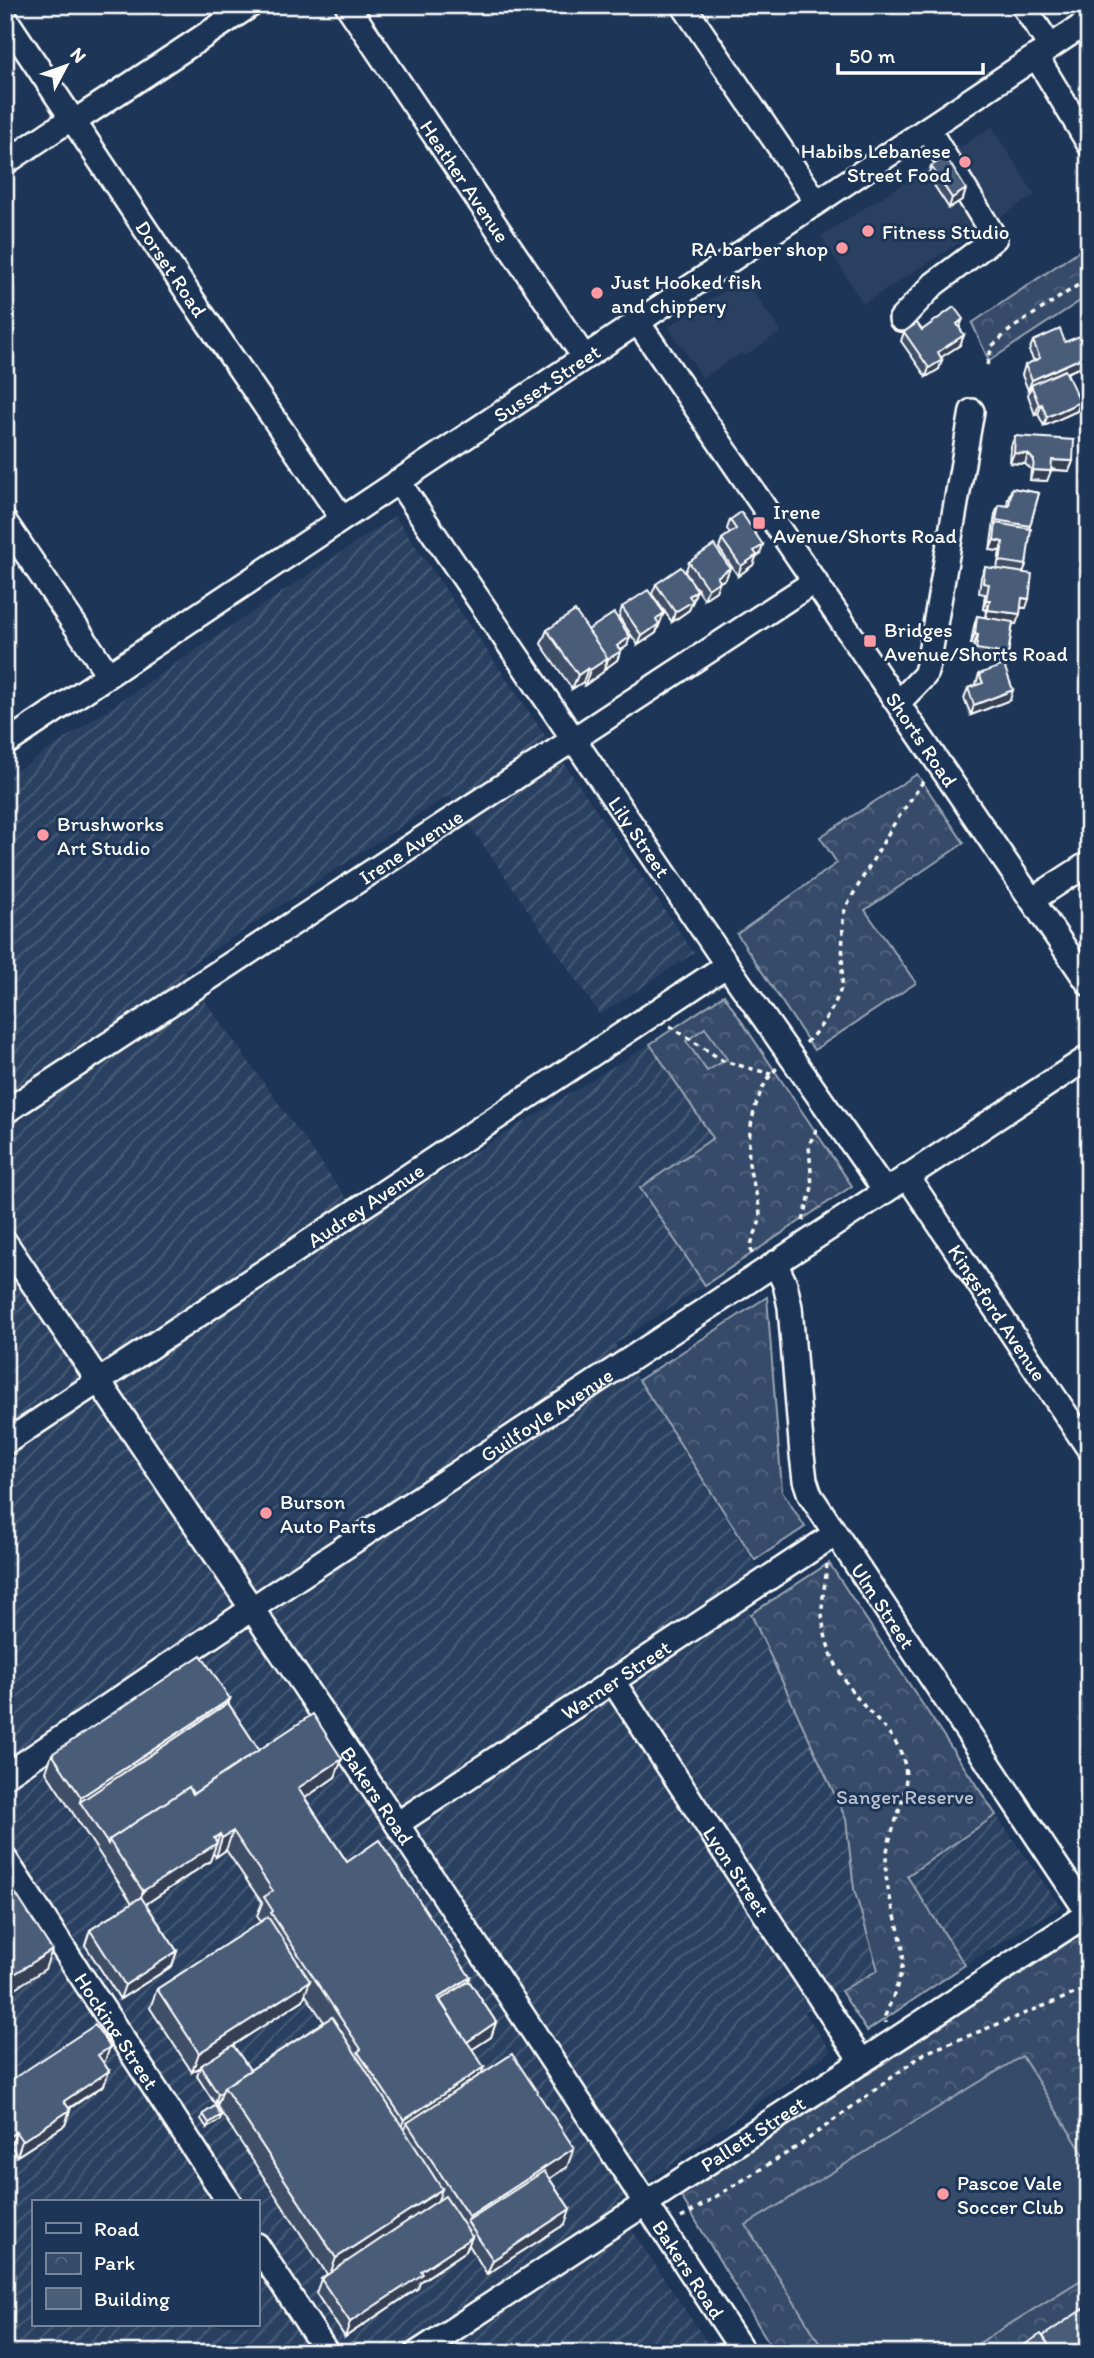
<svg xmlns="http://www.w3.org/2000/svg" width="1094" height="2358" font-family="Itim,sans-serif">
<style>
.built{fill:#2a4161}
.industrial{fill:url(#industrial-furrows);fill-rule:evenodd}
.park{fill:url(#park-crowns);stroke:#9aa5b4;stroke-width:2}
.pitch{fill:#364b69;stroke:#9aa5b4;stroke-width:2}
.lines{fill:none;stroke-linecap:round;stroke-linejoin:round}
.minor-casing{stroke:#fff;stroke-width:28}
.path{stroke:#fff;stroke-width:3.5;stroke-dasharray:5 5;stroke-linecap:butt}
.minor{stroke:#1d3557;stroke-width:23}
.wall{fill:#405068;stroke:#fff;stroke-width:2;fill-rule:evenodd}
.shaded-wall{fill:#344155;stroke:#fff;stroke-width:2}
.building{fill:#4a5d79;stroke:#fff;stroke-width:2}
.poi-dot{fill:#ff9aa2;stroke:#1d3557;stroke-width:2.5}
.labels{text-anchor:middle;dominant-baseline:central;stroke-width:6;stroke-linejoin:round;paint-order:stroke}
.poi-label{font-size:21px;fill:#fff;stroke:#1d3557;text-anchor:start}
.street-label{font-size:21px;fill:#fff;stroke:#1d3557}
.park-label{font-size:21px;fill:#b9c0ca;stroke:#1d3557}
</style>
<defs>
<pattern id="industrial-furrows" width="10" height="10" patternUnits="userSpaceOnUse" patternTransform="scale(1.75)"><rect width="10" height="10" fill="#2a4161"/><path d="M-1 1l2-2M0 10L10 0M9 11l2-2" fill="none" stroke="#4a5e79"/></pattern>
<pattern id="park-crowns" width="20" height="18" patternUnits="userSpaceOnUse" patternTransform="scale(1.75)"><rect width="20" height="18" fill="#364b69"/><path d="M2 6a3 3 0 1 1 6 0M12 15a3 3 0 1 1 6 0" fill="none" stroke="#546680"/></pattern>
</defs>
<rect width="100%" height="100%" fill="#1d3557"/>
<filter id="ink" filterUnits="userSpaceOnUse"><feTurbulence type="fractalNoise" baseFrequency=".0143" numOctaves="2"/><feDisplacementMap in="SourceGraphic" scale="14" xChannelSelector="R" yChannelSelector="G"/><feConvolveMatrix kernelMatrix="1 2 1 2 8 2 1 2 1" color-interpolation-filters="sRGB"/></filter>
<g filter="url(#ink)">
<g class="built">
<path d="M992,127l43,68 -172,109 -42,-68z"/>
<path d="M744,278l37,54 -37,24 -3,-3 -38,25 -35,-51z"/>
</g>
<g class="industrial">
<path d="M395,516l299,437 -94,62 -151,-220 -266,175 180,251 287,-177 63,95 -73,49 65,97 -90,59 143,225 -24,16 17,29 95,205 8,70 24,81 -74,42 27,39 -216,154 99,148h-709v-1574zM33,2202h224v123h-224z"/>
<path d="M996,1815l65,92 -96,58 -58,-89z"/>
</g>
<g class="park">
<path d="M1089,244v51l-100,66 -17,-38z"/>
<path d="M917,774l47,69 -99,67 51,73 -102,67 -77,-116 100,-71 -17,-26z"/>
<path d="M724,995l128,191 -147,99 -65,-97 73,-50 -63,-94z"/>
<path d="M767,1297l15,194 23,36 -50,33 -116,-180z"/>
<path d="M829,1563l167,252 -89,61 58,89 -98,66 -26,-40 37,-21 -24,-81 -8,-70 -95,-205z"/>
<path d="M1089,1929v377l-71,47h-243l-94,-157z"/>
</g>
<g class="pitch">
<path d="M705,1028l22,31 -20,12 -21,-30z"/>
<path d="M1022,2056l67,107v112l-126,78h-137l-80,-128z"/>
</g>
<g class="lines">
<g class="minor-casing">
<g id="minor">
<path id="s1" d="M347,5l237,352"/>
<path d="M683,5l133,196"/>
<path d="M1023,5l27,41"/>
<path id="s2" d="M5,18l195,293 142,207"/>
<path d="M1036,56l53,88"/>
<path d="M75,121l176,-116"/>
<path d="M5,163l67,-45"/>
<path d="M901,319l33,-35 61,-46 -67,-109"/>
<path id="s3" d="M637,321l452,663"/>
<path id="s4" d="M398,481l329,484 158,226"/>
<path d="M5,522l103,152"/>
<path d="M898,703l27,-28 3,-10 44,-254"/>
<path id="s5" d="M5,744l1084,-723"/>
<path d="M1032,900l57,-37"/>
<path id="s6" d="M5,1112l810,-531"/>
<path id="s7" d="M907,1176l182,273"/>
<path id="s8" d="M5,1242l392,582 347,529"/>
<path id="s9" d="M775,1263l10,21 5,23 12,148 3,25 5,15 278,418"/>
<path id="s10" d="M5,1443l722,-478"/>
<path id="s11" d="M612,1680l250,382"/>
<path id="s12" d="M5,1776l267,-181 817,-538"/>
<path id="s13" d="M397,1824l438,-290"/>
<path id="s14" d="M5,1859l224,343"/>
<path d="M257,2245l70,108"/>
<path id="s15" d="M417,2353l672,-440"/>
</g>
</g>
<g class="path">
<path d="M987,365l5,-19 19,-17 78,-51"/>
<path d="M670,1026l53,35 48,13"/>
<path d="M806,1043c16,-17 29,-35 36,-58l1,-70 4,-10 45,-78 32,-47"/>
<path d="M803,1221l9,-34 -3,-42 8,-17"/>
<path d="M752,1254c-4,-14 7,-23 8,-36 0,-16 -7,-33 -10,-48 -5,-29 4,-81 27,-102"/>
<path d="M827,1564c-1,16 -5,32 -5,48 2,38 19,67 43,95 12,14 29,28 36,46 16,39 -13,70 -15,108 -2,29 11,56 16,83 5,24 -8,50 -17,72l1,7"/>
<path d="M681,2218l119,-73 125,-92 164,-65"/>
</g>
<use href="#minor" class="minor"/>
</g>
<g class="wall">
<path d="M1089,68v12l-3,-4z"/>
<path d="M931,166l35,23 -3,10 -14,9 -21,-32z"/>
<path d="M960,329l4,6 -4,10 -19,12 1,3 -3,9 -13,8 -25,-36 3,-9 18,-2z"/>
<path d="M1033,341l32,1 23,13 -3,10 -18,8 13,29 -3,9 -33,15 -6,-12 -3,1 -7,-20 2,-6 -2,1 -6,-15 3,-10 9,-4 -5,-10z"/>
<path d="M1015,436l58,25 -4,10 -18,-1 -4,11 -17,-1 1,-11 -6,-5 -15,-1 1,-17z"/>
<path d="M1012,488l27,5 -10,36 -3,36 -3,8 3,35h-6l-4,16 -3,-1 -5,31 -4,10 -32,-6 2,-14h-3l3,-18 3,-10 8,2 1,-8 -3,-1 2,-15 -6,-1 2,-16 4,-10 12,2 3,-18 -10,-1 5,-36 4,-9 8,1 1,-8z"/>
<path d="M730,520l30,34 -4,3 -3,8 -15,11 -19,-28 3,-9 8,-5 -3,-5z"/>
<path d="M689,562l41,6 -4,10 -7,5 -3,8 -12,8 -19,-27z"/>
<path d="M656,584l37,16 -4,10 -17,12 -20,-28z"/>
<path d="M622,607l38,16 -4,10 -18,12 -19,-28z"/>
<path d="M547,630h41l39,16 -7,4 -3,10 -12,9 -1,-1 -1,4 -18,13 -2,-3 -11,7 -31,-45z"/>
<path d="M979,674l31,26 -39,15 -7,-17 4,-10 9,-3 -1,-1z"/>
<path d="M230,1699l-2,4 31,47 76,27 -30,21 42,64 123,115 -1,4 27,41 -5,15 -19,12 9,25 86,93 -18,11 21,31 -5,15 -78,50 -18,-29 -3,6 -46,31 -2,6 -73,49 -29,-44 5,-14 6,-5 -110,-168 2,-5 -4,3 -18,-28 3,-10 22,-14 -30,20 -42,-64 7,-19 104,-67 -4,-6 5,-13 -36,-53 -10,7 -3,-4 -3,8 -64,43 31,47 -5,15 -52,33 -35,-54 5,-15 42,-27 -86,-131 6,-18zM305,1994l19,28 -74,48 -17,-25 70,-45z"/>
<path d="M105,2061l-2,1 6,9 -5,14 -35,24 1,1 -5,15 -48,31 -6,-10 -6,4v-66z"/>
<path d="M203,2114l18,1 -1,5 -13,8 -6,-9z"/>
</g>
<g class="shaded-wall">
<path d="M966,189l-3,10 -14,9 3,-10z"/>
<path d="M963,319l-4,10 -2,-5z"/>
<path d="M964,335l-4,10 -26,17 4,-10z"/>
<path d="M1088,355l-3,10 -53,23 -1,-3 -1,4 -2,1 4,-10z"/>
<path d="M942,360l-3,9 -13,8 3,-9z"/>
<path d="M1080,402l-3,9 -33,15 3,-9z"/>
<path d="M1042,404l-4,10 -3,1 4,-10z"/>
<path d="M1014,453l14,1 -3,10 -15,-1z"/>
<path d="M1052,460l21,1 -4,10 -21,-2z"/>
<path d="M1033,470l18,1 -4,10 -17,-1z"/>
<path d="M994,540l9,2 -3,9 -10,-1z"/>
<path d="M763,545l-3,9 -4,3 -3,8 -15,11 3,-10 13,-15z"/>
<path d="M730,568l-4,10 -7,5 -3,8 -12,8 4,-10 9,-12z"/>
<path d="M697,590l-4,10 -8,5 4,-9z"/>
<path d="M1022,598l7,1 -3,9 -8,-1z"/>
<path d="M986,600h4l-4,10 -3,-1z"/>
<path d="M693,601l-4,9 -17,12 3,-10z"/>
<path d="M988,610l32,4 -4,10 -31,-5z"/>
<path d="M664,613l-4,10 -8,5 4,-9z"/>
<path d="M659,624l-3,9 -18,12 4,-9z"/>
<path d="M975,634l3,1 -4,9h-3z"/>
<path d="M630,637l-3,9 -14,9 4,-9z"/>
<path d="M621,651l-4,9 -12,9 3,-10z"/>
<path d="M608,658l-5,14 -18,13 5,-15z"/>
<path d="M588,668l-5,14 -11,7 6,-14z"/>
<path d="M1013,690l-3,10 -39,15 3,-10z"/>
<path d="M230,1699l-7,19 -143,84 1,-5z"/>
<path d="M342,1759l-7,18 -43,30 6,-19z"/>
<path d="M233,1831l-7,19 -10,7 6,-19z"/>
<path d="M220,1834l-10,27 -73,49 6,-19z"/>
<path d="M52,1950l-7,19 -40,26v-15z"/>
<path d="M177,1951l-5,15 -52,33 5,-14z"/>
<path d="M470,1977l-7,18 -21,15 -4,-12z"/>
<path d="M310,1981l-7,19 -111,72 7,-19z"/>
<path d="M496,2022l-5,15 -32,21 5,-14z"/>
<path d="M110,2047l-5,14 -12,8 5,-14z"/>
<path d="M484,2067l-7,18 -70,38 -4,12 -6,4 7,-19z"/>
<path d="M109,2071l-5,14 -46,30 6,-14z"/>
<path d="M222,2092l-3,9 -4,3 3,-10z"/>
<path d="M70,2110l-5,15 -48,31 5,-15z"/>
<path d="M221,2115l-1,5 -13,8 2,-5z"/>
<path d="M16,2132l-5,14 -6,4v-11z"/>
<path d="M574,2148l-7,19 -95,62 -5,-8 2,-4z"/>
<path d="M442,2189l-7,19 -106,69 7,-19z"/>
<path d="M570,2209l-5,15 -78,50 6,-14z"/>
<path d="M472,2237l-6,14 -46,31 -2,6 -73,49 5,-15 71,-51z"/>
</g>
<g class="building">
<path d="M946,157l20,32 -14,9 -21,-32z"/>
<path d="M954,307l9,12 -6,5 7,11 -26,17 4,8 -13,8 -25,-36 13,-9 5,7z"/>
<path d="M1060,329l5,13 15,-6 8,19 -56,25 -7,-15 15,-7 -7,-17z"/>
<path d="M1065,370l15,32 -33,15 -5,-13 -3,1 -8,-20z"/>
<path d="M1015,436l59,4 -1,21 -21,-1 -1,11 -18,-1 1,-10 -6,-6 -14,-1z"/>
<path d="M1012,488l27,5 -9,33 -34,-6 3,-15 10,1z"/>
<path d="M741,512l22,33 -9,6 3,4 -16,11 -19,-27 14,-10 -6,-9z"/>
<path d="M996,523l35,6 -5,36 -26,-4 3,-19 -9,-2z"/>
<path d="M714,545l16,23 -13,9 3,4 -12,8 -19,-27z"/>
<path d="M681,567l16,23 -8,6 4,5 -18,11 -19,-28z"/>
<path d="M985,567l47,7 -3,25 -7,-1 -2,16 -32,-4 2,-10h-4l3,-16 -6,-1z"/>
<path d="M648,590l16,23 -8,6 3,5 -17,12 -20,-29z"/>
<path d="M575,611l33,47 -18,12 -2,-2 -10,7 -31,-45z"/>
<path d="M614,613l16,24 -13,9 4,5 -13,8 -20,-29z"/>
<path d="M977,616l36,6 -5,32 -32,-5 2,-14 -3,-1z"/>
<path d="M1004,665l9,25 -39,15 -6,-17 15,-5 -4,-9z"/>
<path d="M201,1655l29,44 -149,98 -29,-43z"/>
<path d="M228,1703l31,47 -66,44 -4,-7 -80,53 -1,4 -28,-42z"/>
<path d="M313,1714l29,45 -44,29 49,74 32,-22 91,137 -32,21 46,69 -80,53 -46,-68 3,-3 -90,-136 2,-2 -9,-14 9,-6 -40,-60 -11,7 -2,-4 -6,4 3,5 -74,48 -34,-51 80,-53 4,7z"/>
<path d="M5,1877l47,73 -47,30z"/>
<path d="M141,1897l36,54 -52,34 -35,-55z"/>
<path d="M268,1917l42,64 -111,72 -42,-64z"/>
<path d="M469,1981l27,41 -29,20 -27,-42z"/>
<path d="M332,2017l110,172 -106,69 -112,-171z"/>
<path d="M95,2025l15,22 -12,8 11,16 -45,30 6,9 -48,31 -6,-9 -11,7v-55z"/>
<path d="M233,2045l17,25 -26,17 -2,5 -4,2 -18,-28z"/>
<path d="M512,2054l62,94 -105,69 -62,-94z"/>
<path d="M215,2106l6,9 -12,8 -6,-9z"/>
<path d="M544,2171l26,38 -77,51 -26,-39z"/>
<path d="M445,2196l27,41 -51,34 2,3 -73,48 -29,-43z"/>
<path d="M1089,2305v48h-35l-11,-17z"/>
<path d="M1041,2334l13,19h-35l4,-3 -2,-3z"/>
</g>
</g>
<g class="poi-dot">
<circle cx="965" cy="162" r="7"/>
<circle cx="868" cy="231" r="7"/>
<circle cx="842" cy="248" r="7"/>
<circle cx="597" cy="293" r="7"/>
<rect x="752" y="516" width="14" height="14" rx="3.5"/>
<rect x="863" y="634" width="14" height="14" rx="3.5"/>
<circle cx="43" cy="835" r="7"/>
<circle cx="266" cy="1513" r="7"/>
<circle cx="943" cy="2194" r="7"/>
</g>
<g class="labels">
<g class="poi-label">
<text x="951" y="150" text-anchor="end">Habibs Lebanese<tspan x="951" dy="24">Street Food</tspan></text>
<text x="882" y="231">Fitness Studio</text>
<text x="828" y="248" text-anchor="end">RA barber shop</text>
<text x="611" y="281">Just Hooked fish<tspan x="611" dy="24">and chippery</tspan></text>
<text x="773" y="511">Irene<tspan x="773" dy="24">Avenue/Shorts Road</tspan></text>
<text x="884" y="629">Bridges<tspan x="884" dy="24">Avenue/Shorts Road</tspan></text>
<text x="57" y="823">Brushworks<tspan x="57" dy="24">Art Studio</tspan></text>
<text x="280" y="1501">Burson<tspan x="280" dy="24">Auto Parts</tspan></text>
<text x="957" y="2182">Pascoe Vale<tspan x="957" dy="24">Soccer Club</tspan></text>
</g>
<g class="street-label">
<text stroke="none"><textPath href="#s1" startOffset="212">Heather Avenue</textPath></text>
<text stroke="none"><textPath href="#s2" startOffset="301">Dorset Road</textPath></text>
<text stroke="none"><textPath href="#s5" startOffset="651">Sussex Street</textPath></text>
<text stroke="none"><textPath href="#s3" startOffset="506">Shorts Road</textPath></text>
<text stroke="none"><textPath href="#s4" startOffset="430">Lily Street</textPath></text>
<text stroke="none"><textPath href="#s6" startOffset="485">Irene Avenue</textPath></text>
<text stroke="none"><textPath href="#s10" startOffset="432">Audrey Avenue</textPath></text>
<text stroke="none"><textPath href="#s7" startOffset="164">Kingsford Avenue</textPath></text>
<text stroke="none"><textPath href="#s12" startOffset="651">Guilfoyle Avenue</textPath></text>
<text stroke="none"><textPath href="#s9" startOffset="369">Ulm Street</textPath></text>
<text stroke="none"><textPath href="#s13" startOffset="262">Warner Street</textPath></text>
<text stroke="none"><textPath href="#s8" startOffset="667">Bakers Road</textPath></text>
<text stroke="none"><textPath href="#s11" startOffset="228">Lyon Street</textPath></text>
<text stroke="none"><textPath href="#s14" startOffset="205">Hocking Street</textPath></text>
<text stroke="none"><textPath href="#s15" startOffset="401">Pallett Street</textPath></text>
<text stroke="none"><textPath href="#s8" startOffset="1234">Bakers Road</textPath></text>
</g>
<g class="park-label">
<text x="905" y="1796">Sanger Reserve</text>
</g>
</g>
<rect width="1094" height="2358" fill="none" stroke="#1d3557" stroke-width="28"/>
<rect x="14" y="14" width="1066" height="2330" fill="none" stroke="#fff" stroke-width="2.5" filter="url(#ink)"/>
<rect x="32" y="2200" width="228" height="126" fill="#1d3557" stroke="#77869a" stroke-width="2"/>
<rect x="46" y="2223" width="35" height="10" fill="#1d3557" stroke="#77869a" stroke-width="2"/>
<text x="94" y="2236" font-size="21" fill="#ffffff">Road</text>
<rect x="46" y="2253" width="35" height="21" fill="url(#park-crowns)" stroke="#77869a" stroke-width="2"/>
<text x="94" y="2270" font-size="21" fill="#ffffff">Park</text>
<rect x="46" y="2288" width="35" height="21" fill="#4a5d79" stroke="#77869a" stroke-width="2"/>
<text x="94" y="2306" font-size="21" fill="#ffffff">Building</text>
<g transform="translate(66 66) rotate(49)" stroke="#1d3557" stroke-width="5" paint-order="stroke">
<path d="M0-5L12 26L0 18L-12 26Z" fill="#ffffff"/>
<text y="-10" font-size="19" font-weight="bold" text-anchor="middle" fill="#ffffff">N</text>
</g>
<path d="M838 63v10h145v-10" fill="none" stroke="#ffffff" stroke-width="3.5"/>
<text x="849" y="63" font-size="21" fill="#ffffff" stroke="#1d3557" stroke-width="5" paint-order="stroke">50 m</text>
</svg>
